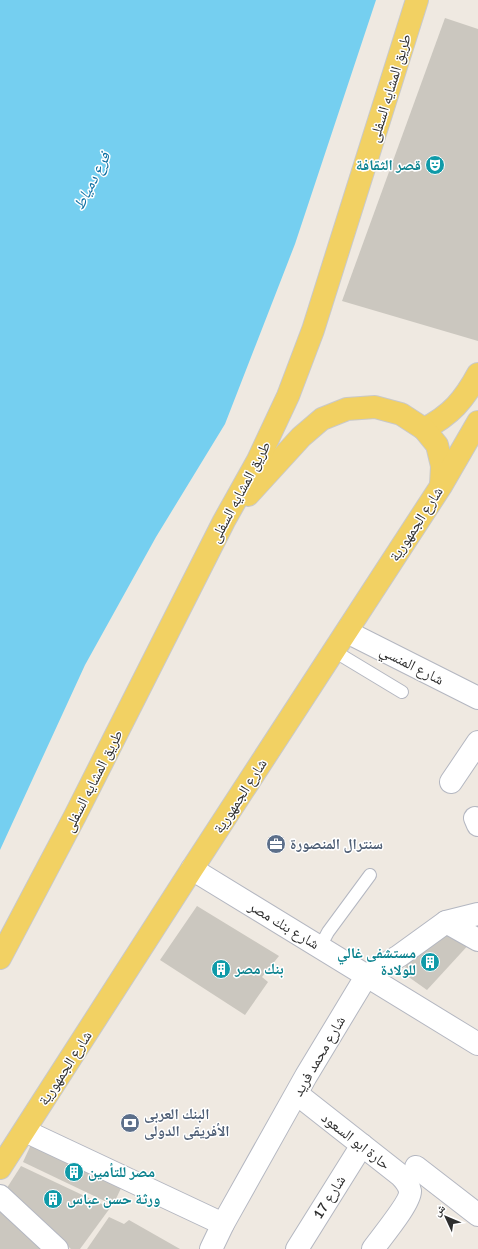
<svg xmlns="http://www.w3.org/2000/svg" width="478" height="1249" font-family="Signika,'Noto Naskh Arabic',sans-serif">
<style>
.water{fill:#75cff0}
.building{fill:#cbc7bf}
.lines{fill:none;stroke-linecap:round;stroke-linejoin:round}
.lane-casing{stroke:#b4b7c1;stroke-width:14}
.street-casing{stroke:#b4b7c1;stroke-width:24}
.secondary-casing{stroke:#b4b7c1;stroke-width:24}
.primary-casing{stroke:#c9c9c9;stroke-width:24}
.lane{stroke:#fff;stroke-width:12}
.street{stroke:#fff;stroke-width:22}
.secondary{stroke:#fff;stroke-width:22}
.primary{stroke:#f2d163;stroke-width:22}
.labels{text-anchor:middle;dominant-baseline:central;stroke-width:3;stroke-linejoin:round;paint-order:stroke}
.street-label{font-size:15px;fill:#2e2e2e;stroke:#fff}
.culture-label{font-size:15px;font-weight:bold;fill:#0d838f;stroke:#fff;text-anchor:start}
.service-label{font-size:15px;font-weight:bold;fill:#4e5e75;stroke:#fff;text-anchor:start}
.water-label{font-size:16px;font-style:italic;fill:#0d6fa3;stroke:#fff}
</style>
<rect width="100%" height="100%" fill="#efe9e1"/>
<path class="water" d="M0,0h376l-81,244 -70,180 -69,113 -71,128 -85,185z"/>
<g class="building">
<path d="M445,18l33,11v312l-136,-40z"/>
<path d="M197,906l82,50 -17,21 6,5 -23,33 -85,-55z"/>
<path d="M446,925l26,16 -45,49 -24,-17 9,-22z"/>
<path d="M35,1136l89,46 -11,23 -90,-43z"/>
<path d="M21,1166l89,42 -30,41h-9l-66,-58z"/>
<path d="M0,1212l46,37h-46z"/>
<path d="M109,1217l15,7 5,-4 51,29h-93z"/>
</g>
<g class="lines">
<g class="lane-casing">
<g id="lane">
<path d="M334,651l68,41"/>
<path d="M320,947l8,-15 42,-57"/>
</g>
</g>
<g class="street-casing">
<g id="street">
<path d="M347,632l131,66"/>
<path d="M451,782l27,-40"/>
<path d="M475,818l3,7"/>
<path d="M446,922l32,18"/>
<path d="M297,1094l103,81c4,4 9,10 10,16 1,11 -30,48 -37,58"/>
<path d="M25,1131l198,93"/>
<path d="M416,1167l62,48"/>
<path d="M0,1196l57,53"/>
<path d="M297,1249l65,-104"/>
</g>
</g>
<g class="secondary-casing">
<g id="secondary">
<path d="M192,869l286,175"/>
<path d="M211,1249l12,-25 83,-148 61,-101 32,-19 47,-34 32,-8"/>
</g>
</g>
<g class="primary-casing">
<g id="primary">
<path d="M424,429c27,-14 40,-29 54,-55"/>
<path d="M248,495l53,-58 21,-18 25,-10 28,-2 26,7 23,15 13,16 5,21 -1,19"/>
<path d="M0,958l75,-142 149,-295 34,-61 30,-64 25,-66 104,-330"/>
<path d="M0,1168l192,-299 249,-383 37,-64"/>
</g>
</g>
<use href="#lane" class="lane"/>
<use href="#street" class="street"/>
<use href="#secondary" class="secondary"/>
<use href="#primary" class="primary"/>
</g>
<defs>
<g id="theatre-disc" transform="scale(1)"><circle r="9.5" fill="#0f9aa8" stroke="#fff"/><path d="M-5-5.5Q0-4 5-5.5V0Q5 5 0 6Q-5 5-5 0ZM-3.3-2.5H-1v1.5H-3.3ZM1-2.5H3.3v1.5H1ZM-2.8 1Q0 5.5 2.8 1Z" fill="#fff"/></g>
<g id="office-disc" transform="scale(1)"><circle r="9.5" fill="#5c6f8a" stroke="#fff"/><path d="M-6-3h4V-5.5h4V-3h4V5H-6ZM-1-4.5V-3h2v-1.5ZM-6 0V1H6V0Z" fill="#fff"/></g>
<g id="building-disc" transform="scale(1)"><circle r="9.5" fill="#0f9aa8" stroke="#fff"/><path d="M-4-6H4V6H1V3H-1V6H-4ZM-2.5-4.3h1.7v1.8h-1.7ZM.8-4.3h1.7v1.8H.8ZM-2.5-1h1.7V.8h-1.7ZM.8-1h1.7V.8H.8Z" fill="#fff"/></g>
<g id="bank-disc" transform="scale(1)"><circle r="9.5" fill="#5c6f8a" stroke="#fff"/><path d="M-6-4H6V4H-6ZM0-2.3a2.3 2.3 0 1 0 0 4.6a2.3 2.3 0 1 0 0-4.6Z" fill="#fff"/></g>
</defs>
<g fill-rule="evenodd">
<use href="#theatre-disc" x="435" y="165"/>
<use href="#office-disc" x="276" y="844"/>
<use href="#building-disc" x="430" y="962"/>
<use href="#building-disc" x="221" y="969"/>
<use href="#bank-disc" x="130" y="1123"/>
<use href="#building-disc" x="74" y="1172"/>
<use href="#building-disc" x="53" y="1199"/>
</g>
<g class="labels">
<g class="street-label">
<text transform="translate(390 88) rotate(-73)">طريق المشايه السفلى</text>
<text transform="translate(240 492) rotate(-62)">طريق المشايه السفلى</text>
<text transform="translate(416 524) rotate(-57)">شارع الجمهورية</text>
<text transform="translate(412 665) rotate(27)">شارع المنسي</text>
<text transform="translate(93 781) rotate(-63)">طريق المشايه السفلى</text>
<text transform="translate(240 796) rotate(-57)">شارع الجمهورية</text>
<text transform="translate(284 925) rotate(31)">شارع بنك مصر</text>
<text transform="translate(319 1056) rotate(-60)">شارع محمد فريد</text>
<text transform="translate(65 1068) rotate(-57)">شارع الجمهورية</text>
<text transform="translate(356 1141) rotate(38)">حارة ابو السعود</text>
<text transform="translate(329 1197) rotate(-58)">شارع 17</text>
</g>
<g class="culture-label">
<text x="421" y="165" text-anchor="end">قصر الثقافة</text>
<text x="416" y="953" text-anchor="end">مستشفى غالي<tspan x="416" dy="17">للولادة</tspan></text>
<text x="235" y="969">بنك مصر</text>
<text x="88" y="1172">مصر للتأمين</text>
<text x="67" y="1199">ورثة حسن عباس</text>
</g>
<g class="service-label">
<text x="290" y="844">سنترال المنصورة</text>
<text x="144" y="1114">البنك العربى<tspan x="144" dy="17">الأفريقى الدولى</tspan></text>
</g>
<g class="water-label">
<text transform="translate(92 181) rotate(-63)">فرع دمياط</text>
</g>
</g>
<g transform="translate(446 1217) rotate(314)" stroke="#ffffff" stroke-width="3" paint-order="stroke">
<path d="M0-3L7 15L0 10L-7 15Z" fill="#2e2e2e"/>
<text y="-6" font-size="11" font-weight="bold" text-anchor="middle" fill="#2e2e2e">ش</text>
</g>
</svg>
